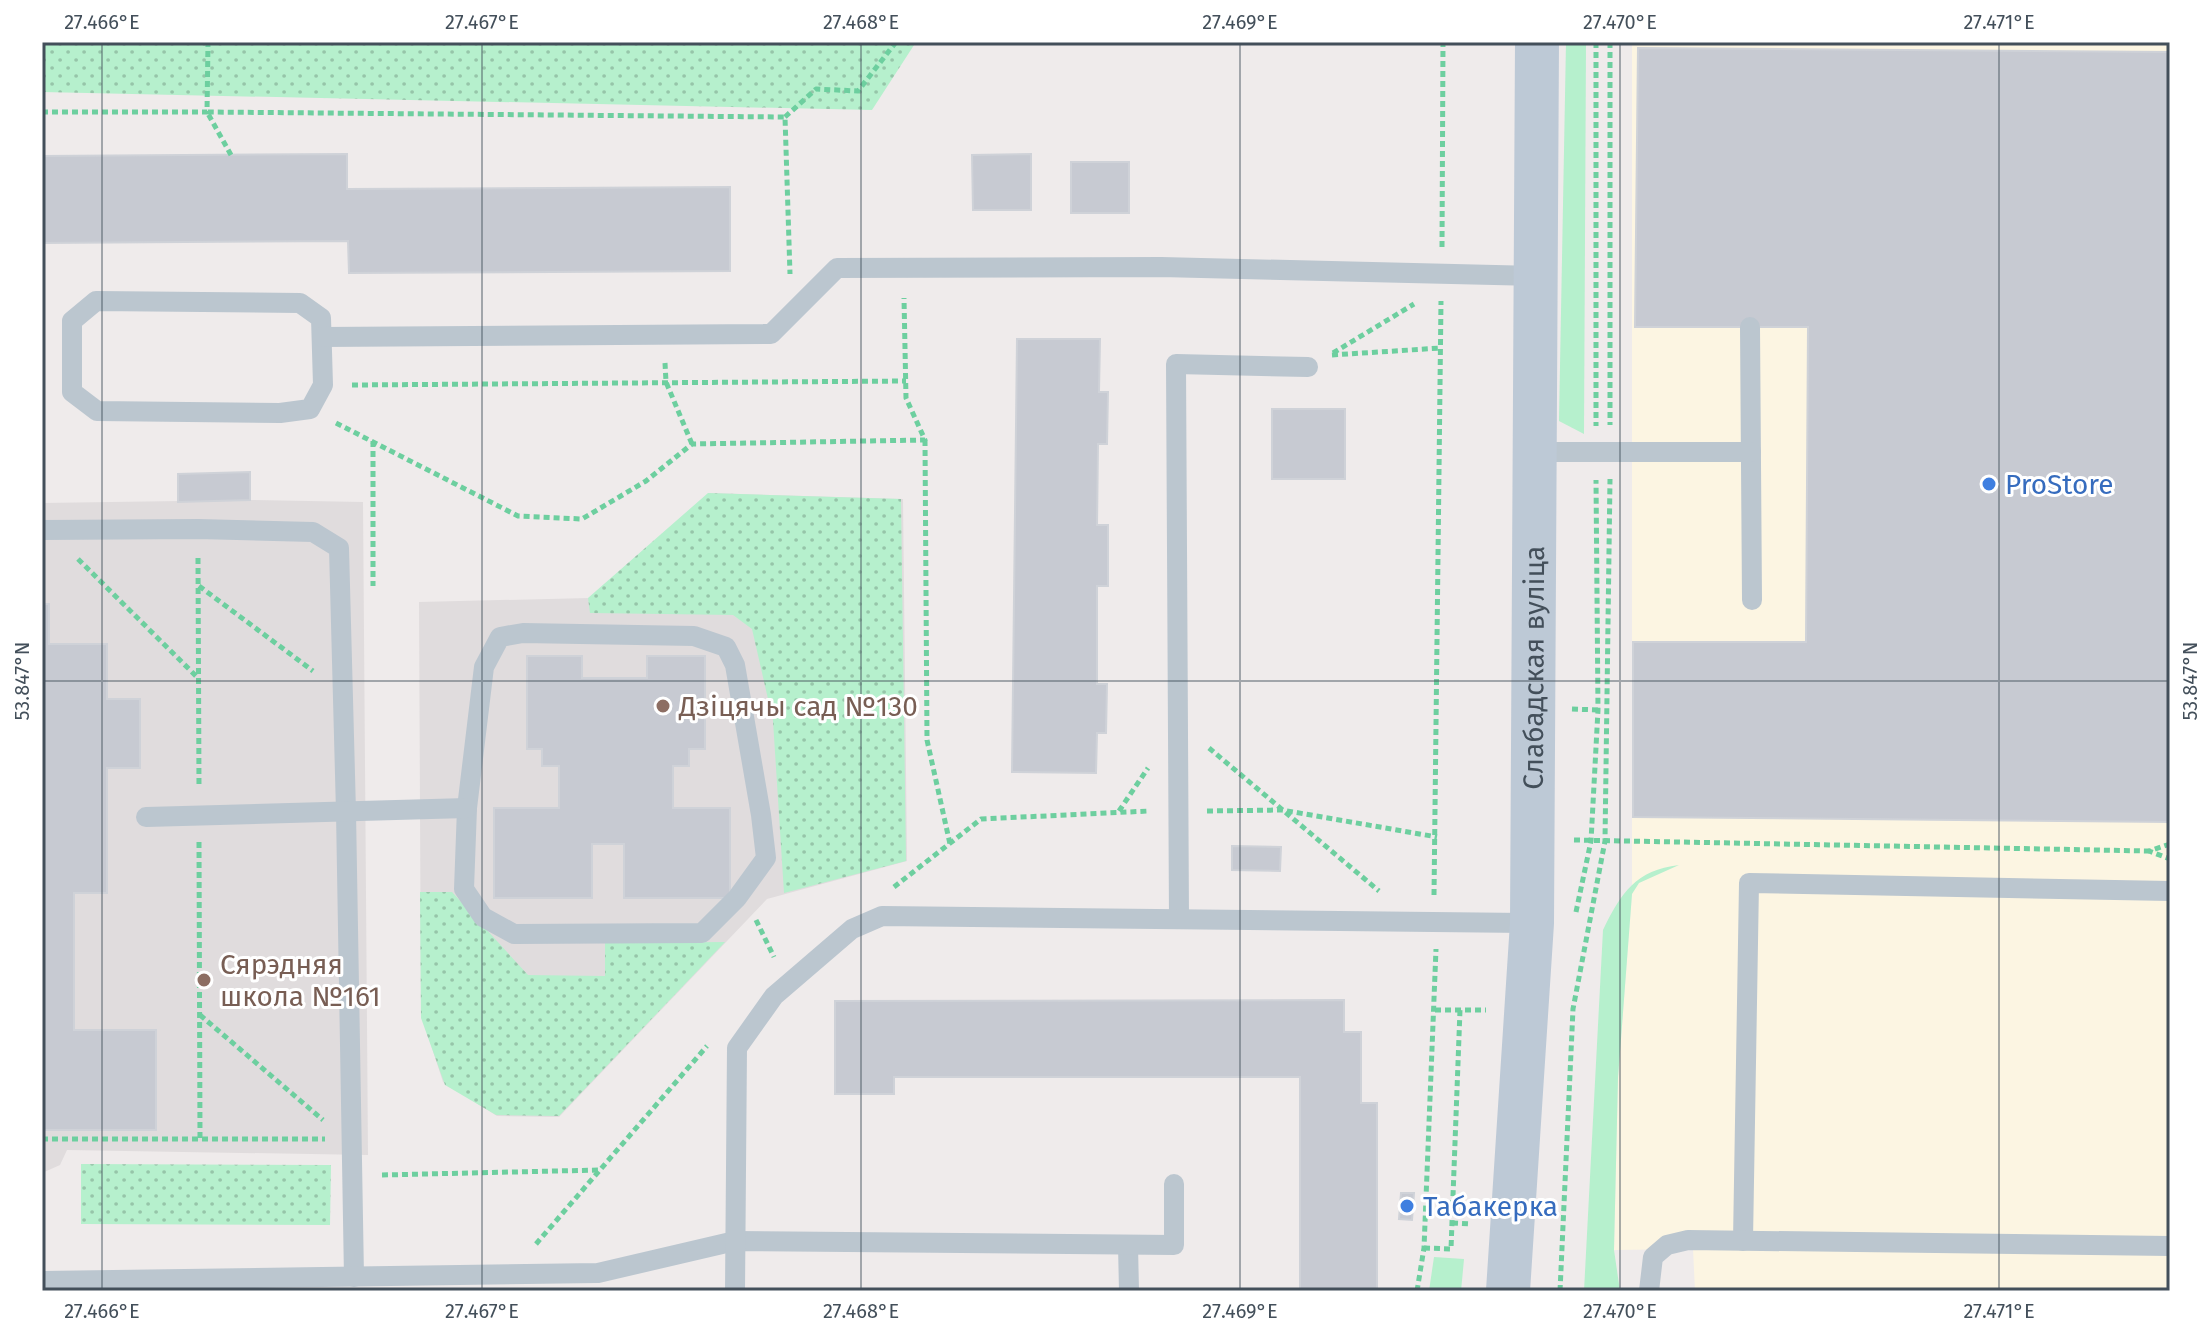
<svg xmlns="http://www.w3.org/2000/svg" width="2212" height="1333" font-family="'Fira Sans',sans-serif">
<style>
.commercial{fill:#fcf5e2}
.education{fill:#e0dcdd}
.grass{fill:#b6f0cd}
.park{fill:url(#park-dots)}
.building{fill:#c7cad2;stroke:#cfd2d8;stroke-width:2}
.lines{fill:none;stroke-linecap:round;stroke-linejoin:round}
.path{stroke:#6dcf9f;stroke-width:5;stroke-dasharray:6 4;stroke-linecap:butt}
.lane{stroke:#bbc6cf;stroke-width:20}
.secondary{stroke:#bdc9d6;stroke-width:44}
.ticks{fill:none;stroke:#434f5a;stroke-width:2;stroke-opacity:0.45}
.shop-dot{fill:#3f7fe0;stroke:#fff;stroke-width:3}
.education-dot{fill:#8d6e63;stroke:#fff;stroke-width:3}
.labels{text-anchor:middle;dominant-baseline:central;stroke-width:6;stroke-linejoin:round;paint-order:stroke}
.shop-label{font-size:28px;fill:#366cbe;stroke:#fff;text-anchor:start}
.street-label{font-size:28px;fill:#434f5a;stroke:#fff}
.education-label{font-size:28px;fill:#785e54;stroke:#fff;text-anchor:start}
.neatline{fill:none;stroke:#434f5a;stroke-width:3}
.ticks-label{font-size:20px;text-anchor:middle;fill:#434f5a}
</style>
<defs>
<pattern id="park-dots" width="8" height="8" patternUnits="userSpaceOnUse" patternTransform="scale(2)"><rect width="8" height="8" fill="#b6f0cd"/><path d="M2 2h.1M6 6h.1" fill="none" stroke="#96c5a9" stroke-width="1.8" stroke-linecap="round"/></pattern>
</defs>
<rect width="100%" height="100%" fill="#efebeb"/>
<path class="commercial" d="M1632,42h538v1249h-475l-2,-42 -79,1 4,-172 14,-184z"/>
<g class="education">
<path d="M709,493l194,6 4,362 -140,38 -208,218 -62,-1 -54,-34 -22,-68 -2,-412 170,-4z"/>
<path d="M250,500l113,2 5,653 -301,-5 -7,15 -18,8v-670z"/>
</g>
<g class="grass">
<path d="M1566,42h20l-2,392 -25,-13z"/>
<path d="M1679,865l-40,18 -7,11 -14,184 -4,172 6,41h-36l19,-361c18,-37 33,-60 76,-65z"/>
<path d="M1434,1257l30,2 -3,32h-32z"/>
</g>
<g class="park">
<path d="M42,42h874l-44,68 -830,-18z"/>
<path d="M708,493l193,6 5,362 -122,32 -11,-172 -21,-92 -19,-14 -143,-2 -2,-15z"/>
<path d="M420,892h32l76,83 77,1v-33l120,-1 -166,174 -63,-1 -51,-30 -24,-67z"/>
<path d="M81,1164l250,1 -1,60 -249,-1z"/>
</g>
<g class="building">
<path d="M1638,48l532,4v770l-537,-5v-175h173l2,-315h-173z"/>
<path d="M347,154v35l383,-2v84l-381,2 -1,-32 -306,2v-87z"/>
<path d="M1031,154v56h-58l-1,-55z"/>
<rect x="1071" y="162" width="58" height="51"/>
<path d="M1017,339h83l-1,53h9l-1,52h-9l-1,81h11v61h-11v98h10l-1,49h-9l-1,40 -84,-1z"/>
<rect x="1272" y="409" width="73" height="70"/>
<path d="M250,472v28l-72,2v-28z"/>
<path d="M42,604h7v40h58v55h33v69h-33v125h-33v137h82v100h-114z"/>
<path d="M527,656h55v22h65v-22h58v93h-16v17h-16v42h57v90h-106v-54h-32v54h-98v-90h65v-42h-17v-17h-15z"/>
<path d="M1232,846l49,1 -1,24 -48,-1z"/>
<path d="M1344,1000v32h17v71h16v188h-77v-214h-406v17h-59v-93z"/>
<path d="M1401,1193h13l-2,27 -13,-1z"/>
</g>
<g class="lines">
<g class="path">
<path d="M1596,42v384"/>
<path d="M1610,42v383"/>
<path d="M42,112h165l1,-70"/>
<path d="M785,117l31,-28 42,2 38,-49"/>
<path d="M231,155l-24,-43 578,5 5,157"/>
<path d="M1442,247l1,-205"/>
<path d="M1333,353l81,-49"/>
<path d="M1332,355l109,-7"/>
<path d="M665,363l1,19 26,62"/>
<path d="M352,385l554,-4"/>
<path d="M336,423l182,93 64,3 64,-38 46,-37 233,-4 -19,-42 -2,-100"/>
<path d="M925,440l2,300 23,104"/>
<path d="M373,441v145"/>
<path d="M198,558l1,230"/>
<path d="M78,559l120,119"/>
<path d="M199,586l114,85"/>
<path d="M1572,709l26,1"/>
<path d="M1209,748l170,143"/>
<path d="M1119,811l29,-43"/>
<path d="M1207,811l75,-1 155,27"/>
<path d="M1574,840l575,11"/>
<path d="M199,842l1,297"/>
<path d="M2170,844l-21,7 21,8"/>
<path d="M894,887l87,-68 168,-8"/>
<path d="M1434,895l7,-594"/>
<path d="M1576,912l15,-71 7,-131 -2,-230"/>
<path d="M756,920l18,37"/>
<path d="M1435,1010h51"/>
<path d="M200,1015l123,105"/>
<path d="M42,1139h283"/>
<path d="M382,1175l218,-5"/>
<path d="M1452,1223l19,1"/>
<path d="M536,1244l171,-198"/>
<path d="M1424,1248l27,1 9,-239"/>
<path d="M1417,1291l7,-43 12,-299"/>
<path d="M1560,1291l13,-282 32,-168 5,-362"/>
</g>
<g class="lane">
<path d="M96,301l204,2 21,15 2,67 -13,24 -30,4 -183,-2 -25,-19v-71z"/>
<path d="M1750,327l2,273"/>
<path d="M322,337l449,-3 66,-66 324,-1 374,9"/>
<path d="M1534,452h217"/>
<path d="M42,530l156,-1 115,3 26,16 7,264 8,465"/>
<path d="M523,633l171,3 32,11 9,18 26,150 5,43 -29,40 -35,35 -188,1 -31,-17 -19,-28 3,-81 17,-141 16,-30z"/>
<path d="M146,817l321,-9"/>
<path d="M1179,919l-3,-555 132,3"/>
<path d="M1743,1241l6,-358 421,8"/>
<path d="M1128,1245l1,46"/>
<path d="M42,1281l556,-8 137,-32 439,4v-61"/>
<path d="M735,1291l2,-243 37,-52 78,-67 30,-13 650,7"/>
<path d="M1649,1291l4,-34 14,-12 21,-5 482,6"/>
</g>
<path class="secondary" id="s1" d="M1508,1291l24,-368 5,-881"/>
</g>
<path class="ticks" d="M102,42v1249M482,42v1249M861,42v1249M1240,42v1249M1620,42v1249M1999,42v1249M42,681h2128"/>
<g class="shop-dot">
<circle cx="1989" cy="484" r="8"/>
<circle cx="1407" cy="1206" r="8"/>
</g>
<g class="education-dot">
<circle cx="663" cy="706" r="8"/>
<circle cx="204" cy="980" r="8"/>
</g>
<g class="labels">
<g class="shop-label">
<text x="2005" y="484">ProStore</text>
<text x="1423" y="1206">Табакерка</text>
</g>
<g class="street-label">
<text stroke="none"><textPath href="#s1" startOffset="624">Слабадская вуліца</textPath></text>
</g>
<g class="education-label">
<text x="679" y="706">Дзіцячы сад №130</text>
<text x="220" y="964">Сярэдняя<tspan x="220" dy="32">школа №161</tspan></text>
</g>
</g>
<rect width="2212" height="1333" fill="none" stroke="#ffffff" stroke-width="88"/>
<rect x="44" y="44" width="2124" height="1245" class="neatline"/>
<g class="ticks-label">
<text x="102" y="29">27.466°E</text>
<text x="482" y="29">27.467°E</text>
<text x="861" y="29">27.468°E</text>
<text x="1240" y="29">27.469°E</text>
<text x="1620" y="29">27.470°E</text>
<text x="1999" y="29">27.471°E</text>
<text transform="translate(22 681) rotate(-90)" y="7">53.847°N</text>
<text transform="translate(2190 681) rotate(-90)" y="7">53.847°N</text>
<text x="102" y="1318">27.466°E</text>
<text x="482" y="1318">27.467°E</text>
<text x="861" y="1318">27.468°E</text>
<text x="1240" y="1318">27.469°E</text>
<text x="1620" y="1318">27.470°E</text>
<text x="1999" y="1318">27.471°E</text>
</g>
</svg>
